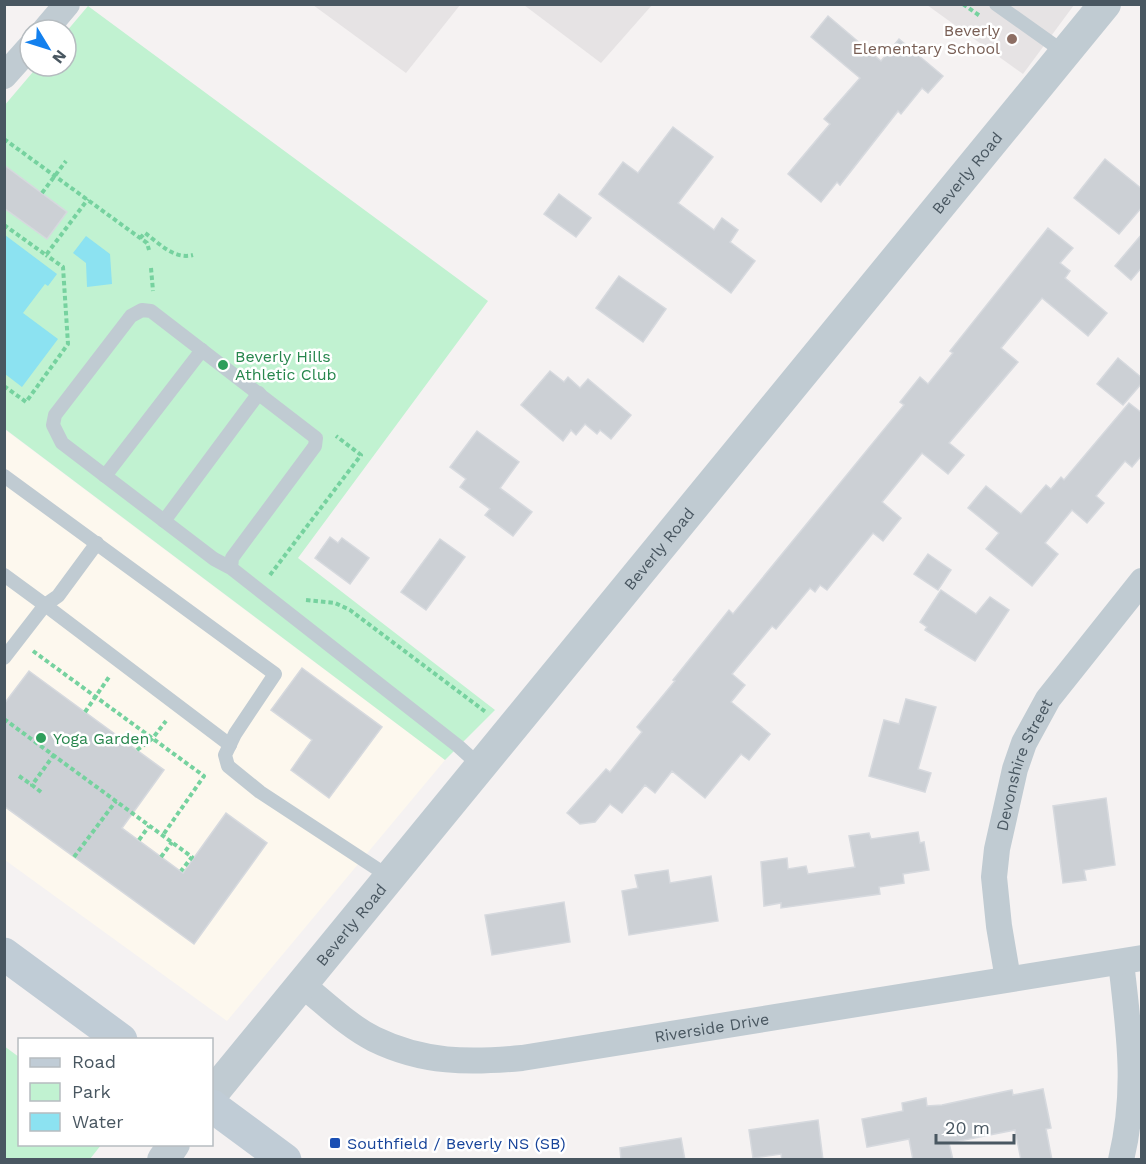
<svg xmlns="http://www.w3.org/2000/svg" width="1146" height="1164" font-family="'Work Sans',sans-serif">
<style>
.commercial{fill:#fdf8ee}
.education{fill:#e6e3e4}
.green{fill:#c1f2d1}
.water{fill:#8ce2f1}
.building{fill:#ccd0d5;stroke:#d6d9de;stroke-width:1.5}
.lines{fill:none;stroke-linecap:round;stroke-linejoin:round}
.path{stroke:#76d29f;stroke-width:4;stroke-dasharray:4.5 3;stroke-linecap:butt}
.service{stroke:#c0cbd2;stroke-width:14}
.minor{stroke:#c0cbd2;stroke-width:26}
.tertiary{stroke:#c0cbd2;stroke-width:32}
.secondary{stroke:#c0ccd6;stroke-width:33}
.education-dot{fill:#8d6e63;stroke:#fff;stroke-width:2}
.leisure-dot{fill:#2e9e5b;stroke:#fff;stroke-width:2}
.transit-dot{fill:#1a4fb4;stroke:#fff;stroke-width:2}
.labels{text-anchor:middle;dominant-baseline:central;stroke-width:5;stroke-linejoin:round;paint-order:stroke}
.education-label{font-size:16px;fill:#785e54;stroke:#fff;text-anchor:end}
.street-label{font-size:16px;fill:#495761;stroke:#fff}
.leisure-label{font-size:16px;fill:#27864d;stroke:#fff;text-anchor:start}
.transit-label{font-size:16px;fill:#164399;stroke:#fff;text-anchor:start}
</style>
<rect width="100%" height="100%" fill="#f5f2f2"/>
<path class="commercial" d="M4,429l441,331 -218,261 -222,-161z"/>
<g class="education">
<path d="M313,5h147l-54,68z"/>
<path d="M524,5h128l-51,58z"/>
<path d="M927,5h147l-51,69z"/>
</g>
<g class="green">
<path d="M88,6l400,295 -190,257 197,152 -50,50 -440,-331 -1,-323 34,-40h28v-34z"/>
<path d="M4,1046l15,11 1,87 81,1 -11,14h-85z"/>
</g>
<g class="water">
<path d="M5,235l52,39 -9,12 -3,-2 -22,29 35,26 -36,48 -17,-13z"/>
<path d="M86,236l24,18 2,30 -25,3 -1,-24 -13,-10z"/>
</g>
<g class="building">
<path d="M828,16l53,45 18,-22 44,37 -15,17 -6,-5 -21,26 -3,-3 -58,74 -3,-3 -16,20 -33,-28 42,-50 -6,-5 36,-41 -49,-41z"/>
<path d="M673,127l40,30 -35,46 36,27 8,-12 16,12 -8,12 25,19 -24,32 -132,-99 24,-32 15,11z"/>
<path d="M1105,159l37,30v18l-23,27 -45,-36z"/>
<path d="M4,165l63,47 -20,27 -43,-31z"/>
<path d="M559,194l32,24 -15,19 -32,-23z"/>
<path d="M1048,228l25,20 -13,15 10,8 -5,7 42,35 -19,23 -46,-38 -41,50 17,14 -69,81 15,12 -16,19 -26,-21 -40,49 19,16 -18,23 -10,-8 -46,57 -7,-5 -5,7 -5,-4 -34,41 -4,-3 -40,48 13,11 -14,17 39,32 -21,26 -8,-6 -36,44 -33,-27 -17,22 -10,-8 -23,28 -12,-9 -15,18 -15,2 -13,-11 39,-44 4,3 32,-40 -5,-5 38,-46 -2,-1 56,-70 4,4 171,-209 -4,-3 20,-25 8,7 25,-31 -3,-2z"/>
<path d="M1142,234v33l-11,13 -16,-14z"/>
<path d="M619,276l47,33 -23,33 -47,-34z"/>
<path d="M1118,358l24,20v5l-19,22 -26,-21z"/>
<path d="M550,371l14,11 4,-5 12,11 8,-9 43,36 -20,24 -11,-9 -3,4 -12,-10 -9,11 -5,-5 -8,11 -42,-36z"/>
<path d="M1129,403l13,10v42l-10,12 -7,-6 -29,35 8,7 -17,20 -15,-13 -27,33 13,11 -26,32 -46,-37 13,-16 -31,-25 18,-22 35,28 25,-29 5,4 10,-12 3,3z"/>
<path d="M477,431l42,31 -19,26 32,24 -19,24 -28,-21 5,-6 -30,-22 6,-8 -16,-12z"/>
<path d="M330,537l8,6 4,-5 27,20 -19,26 -35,-26z"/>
<path d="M440,539l25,18 -39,53 -25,-18z"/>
<path d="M928,554l23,16 -13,20 -24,-16z"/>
<path d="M941,590l35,24 14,-17 19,13 -34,51 -50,-31 2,-3 -7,-5z"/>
<path d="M302,668l80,59 -53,71 -38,-28 21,-30 -41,-30z"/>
<path d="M29,671l135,99 -42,58 61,45 43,-60 41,30 -73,101 -190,-138v-102z"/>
<path d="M906,699l30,8 -18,62 13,4 -6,19 -56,-16 15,-56 15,4z"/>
<path d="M1106,798l9,67 -31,5 2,10 -23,3 -10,-77z"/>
<path d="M918,832l2,11 4,-1 5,28 -26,4 1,9 -25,4 1,7 -99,14v-5l-17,3 -3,-44 26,-4 1,11 18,-3 2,8 47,-7 -6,-31 20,-3 2,6z"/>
<path d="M668,870l2,13 41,-7 7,45 -89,14 -7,-44 16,-3 -3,-13z"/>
<path d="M564,902l6,40 -78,13 -7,-40z"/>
<path d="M1043,1089l8,39 -5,1 6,31h-31l-6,-30 -66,13 4,17h-40l-4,-21 -42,8 -5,-28 41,-8 -1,-8 24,-5 1,8 15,-1 70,-15 1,5z"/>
<path d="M818,1120l5,40h-41l-1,-6 -28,4 -4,-28z"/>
<path d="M681,1138l4,22h-64l-1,-12z"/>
</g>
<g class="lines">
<g class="path">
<path d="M963,4l17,12"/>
<path d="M4,139l136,99 7,5 2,7"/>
<path d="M42,193l24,-32"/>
<path d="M4,225l42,30 42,-56"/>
<path d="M140,238l5,-5c14,10 29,27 48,22"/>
<path d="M151,268l2,23"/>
<path d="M4,386l22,16 42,-58 -5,-77 -17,-12"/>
<path d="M270,575l91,-120 -25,-19"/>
<path d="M306,600l29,3 15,7 137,103"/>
<path d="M33,651l171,125 -41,59"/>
<path d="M85,712l24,-35"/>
<path d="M4,719l188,138 -11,14"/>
<path d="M137,750l15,-11 14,-18"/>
<path d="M19,776l13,9"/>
<path d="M41,792l-9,-7 24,-33"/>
<path d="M139,840l10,-14"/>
<path d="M74,857l42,-56"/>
<path d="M161,857l11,-15"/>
</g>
<g class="service">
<path d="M996,4l69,49"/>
<path d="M4,476l271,198 -40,60 -10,21 3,11 32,26 128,84"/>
<path d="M105,476l97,-126"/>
<path d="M164,521l95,-128"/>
<path d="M97,543l-39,53 -13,9 185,140"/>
<path d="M231,568l1,-10 83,-112 1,-8 -165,-127 -9,-1 -11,6 -76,99 -2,10 9,18 152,116 17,9 227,178 21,19"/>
<path d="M4,575l41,30 -41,53"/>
</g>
<g class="minor">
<path d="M45,30l22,-26"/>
<path d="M4,76l26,-29"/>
<path d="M1121,962c8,71 17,127 0,198"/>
<path id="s1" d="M1008,979l-9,-53 -5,-49 3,-28 18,-80 9,-26 24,-44 94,-118"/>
<path id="s2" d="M301,984c23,18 47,42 73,55 49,24 95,24 148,19l620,-100"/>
</g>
<g class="tertiary">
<path id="s3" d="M212,1094l893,-1090"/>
<path d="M163,1160l11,-16"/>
</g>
<g class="secondary">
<path d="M4,954l117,86"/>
<path d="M212,1106l73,54"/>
</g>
</g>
<circle class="education-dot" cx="1012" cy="39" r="6"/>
<g class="leisure-dot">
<circle cx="223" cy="365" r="6"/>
<circle cx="41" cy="738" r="6"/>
</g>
<rect class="transit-dot" x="329" y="1137" width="12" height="12" rx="3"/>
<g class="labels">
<g class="education-label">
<text x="1000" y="30">Beverly<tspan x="1000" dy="18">Elementary School</tspan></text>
</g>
<g class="street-label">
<text stroke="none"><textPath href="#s3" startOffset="1191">Beverly Road</textPath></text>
<text stroke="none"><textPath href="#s3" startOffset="705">Beverly Road</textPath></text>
<text stroke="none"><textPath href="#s1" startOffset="220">Devonshire Street</textPath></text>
<text stroke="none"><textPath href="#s3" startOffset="219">Beverly Road</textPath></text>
<text stroke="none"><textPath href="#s2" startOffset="435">Riverside Drive</textPath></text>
</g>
<g class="leisure-label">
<text x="235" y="356">Beverly Hills<tspan x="235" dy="18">Athletic Club</tspan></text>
<text x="53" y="738">Yoga Garden</text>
</g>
<g class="transit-label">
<text x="347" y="1143">Southfield / Beverly NS (SB)</text>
</g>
</g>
<rect width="1146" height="1164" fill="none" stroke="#495761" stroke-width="12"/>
<rect x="18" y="1038" width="195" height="108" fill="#ffffff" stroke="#b6bcc0" stroke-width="1.5"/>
<rect x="30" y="1058" width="30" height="9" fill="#c0ccd6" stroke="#b6bcc0" stroke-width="1.5"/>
<text x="72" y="1068" font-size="18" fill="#495761">Road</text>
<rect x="30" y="1083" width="30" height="18" fill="#c1f2d1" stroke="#b6bcc0" stroke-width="1.5"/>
<text x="72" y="1098" font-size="18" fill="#495761">Park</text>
<rect x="30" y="1113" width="30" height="18" fill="#8ce2f1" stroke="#b6bcc0" stroke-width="1.5"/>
<text x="72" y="1128" font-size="18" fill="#495761">Water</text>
<g transform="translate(48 48) rotate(128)"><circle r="28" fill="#ffffff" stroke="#b6bcc0" stroke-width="1.5"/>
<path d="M0-4.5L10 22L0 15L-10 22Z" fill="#1380ee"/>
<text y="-9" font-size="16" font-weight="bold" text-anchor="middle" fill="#495761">N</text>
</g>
<path d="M936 1134v9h78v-9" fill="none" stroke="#495761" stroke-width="3"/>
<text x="945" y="1134" font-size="18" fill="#495761" stroke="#ffffff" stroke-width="4.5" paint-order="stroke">20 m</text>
</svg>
